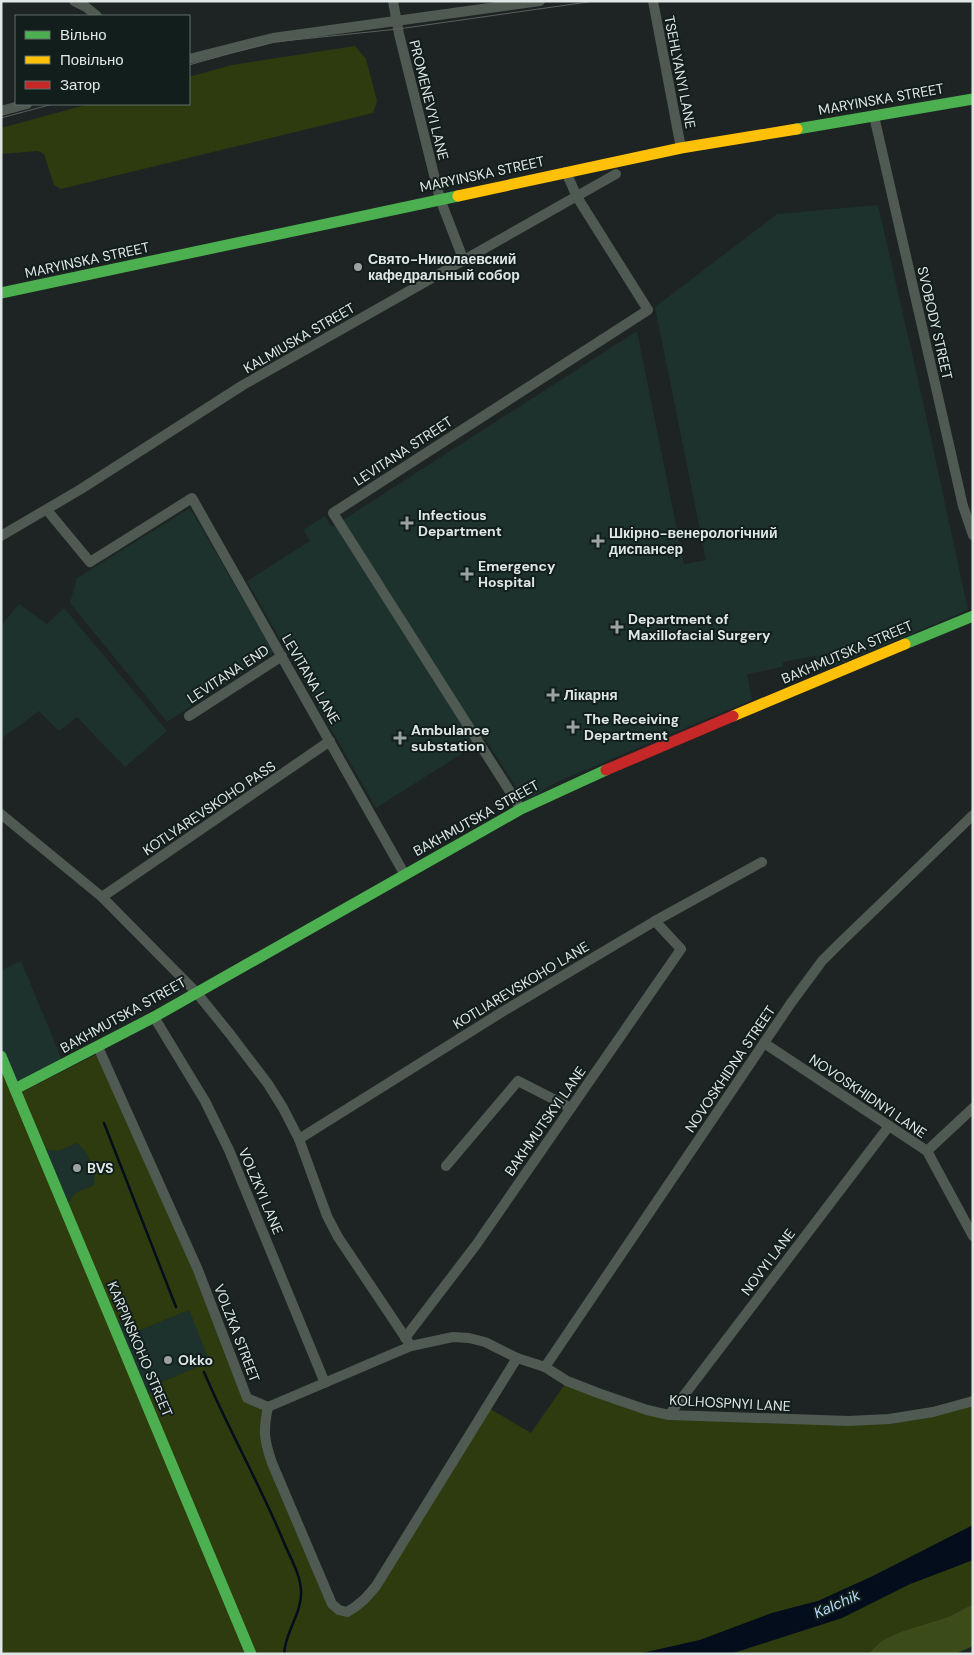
<svg xmlns="http://www.w3.org/2000/svg" width="974" height="1655" font-family="'DM Sans',sans-serif">
<style>
.built{fill:#1d312d}
.green{fill:#2e3b0e}
.forest{fill:#3c4c19}
.water{fill:#030d1b}
.lines{fill:none;stroke-linecap:round;stroke-linejoin:round}
.stream{stroke:#030d1b;stroke-width:2.5}
.street{stroke:#4f5a53;stroke-width:10}
.fast{stroke:#4caf50;stroke-width:11}
.slow{stroke:#ffc107;stroke-width:11}
.jam{stroke:#c62828;stroke-width:11}
.tram{stroke:#59605c;stroke-width:1}
.poi-dot{fill:#9ba3a1;stroke:#111e1c;stroke-width:2}
.labels{text-anchor:middle;dominant-baseline:central;stroke-width:4;stroke-linejoin:round;paint-order:stroke}
.street-label{font-size:14px;fill:#dee7e5;stroke:#111e1c}
.poi-label{font-size:14px;font-weight:bold;fill:#dee7e5;stroke:#111e1c;text-anchor:start}
.water-label{font-size:15px;font-style:italic;fill:#b7dbf7;stroke:#111e1c}
</style>
<rect width="100%" height="100%" fill="#1e2423"/>
<g class="built">
<path d="M878,205l44,192 46,213 -138,58 -2,-9 -12,2 -1,-5 -32,6v5l-36,7 5,26 -195,82 -32,19 -40,-62 -109,69 -129,-227 63,-40 -7,-11 22,-14 7,11 305,-196 47,233 22,-4 -51,-253 122,-93z"/>
<path d="M190,508l84,144 -107,70 -97,-119 7,-25z"/>
<path d="M19,604l28,20 17,-16 103,123 -42,36 -48,-50 -18,14 -20,-20 -38,28v-113z"/>
<path d="M21,961l42,101 -46,23 -16,-37v-78z"/>
<path d="M77,1143l8,6 10,25 -1,11 -19,8 -8,12 -24,-56 15,2z"/>
<path d="M189,1310l22,52 -51,21 -13,14 -32,-78 23,12z"/>
</g>
<g class="green">
<path d="M355,46l11,13 11,42 -4,12 -312,76 -7,-4 -10,-31 -6,-3 -37,3v-26l88,-24h100v-27l43,-12z"/>
<path d="M101,1052l146,346 21,9 -2,38 73,165 18,-3 130,-200 44,26 36,-52 80,29 202,11 124,-20v124l-100,51 -55,25 -46,12 -72,27 -62,14h-384l-107,-257 12,-14 51,-21 -21,-52 -51,21 -23,-12 -48,-114 8,-12 19,-8c2,-15 -5,-32 -17,-42l-19,8 -15,-2 -23,-56z"/>
<path d="M1,1066l246,588h-246z"/>
<path d="M973,1560v44l-25,13 -48,15 -19,9 -13,13h-138l112,-36 68,-34z"/>
</g>
<path class="forest" d="M973,1604v42l-18,8h-87l13,-13 19,-9 48,-15z"/>
<path class="water" d="M973,1525v35l-63,24 -68,34 -112,36h-92l62,-14 72,-27 46,-12 55,-25z"/>
<g class="lines">
<g class="stream">
<path d="M104,1123l72,184"/>
<path d="M204,1372c25,59 57,114 81,173 6,14 16,31 16,47 1,21 -16,40 -17,62"/>
</g>
<g class="street">
<path d="M74,1l12,6 11,9"/>
<path d="M393,1l6,33 41,165 24,62"/>
<path d="M653,1l28,147"/>
<path d="M189,59l84,-21 267,-37"/>
<path d="M1,111l26,-7"/>
<path d="M874,116l89,390 10,29"/>
<path d="M47,510l43,52 102,-64 213,377"/>
<path d="M1,536l80,-47 162,-104 373,-211"/>
<path d="M189,716l93,-60"/>
<path d="M521,809l-188,-296 315,-203 -71,-113 -11,-25"/>
<path d="M1,814l101,83 94,95 34,42 38,50 15,24 16,31 28,77 11,21 73,109"/>
<path d="M102,897l228,-156"/>
<path d="M154,1017l51,84 24,49 96,233"/>
<path d="M764,1043l163,108 46,85"/>
<path d="M98,1047l100,223 49,128 21,9"/>
<path d="M299,1139l203,-127 153,-91 107,-59"/>
<path d="M927,1151l46,-43"/>
<path d="M446,1166l72,-85 53,27"/>
<path d="M405,1338l71,-93 205,-296 -26,-28"/>
<path d="M545,1367l246,-364 31,-42 19,-19 132,-127"/>
<path d="M268,1407l143,-61 42,-9 16,1 16,4 32,16 28,9 22,14 31,12 49,17 22,5 180,6 40,-2 44,-7 40,-11"/>
<path d="M268,1407c-5,24 -4,33 4,56l60,141 7,6 8,2c13,-7 20,-15 29,-26l141,-228"/>
<path d="M669,1415l220,-289"/>
</g>
<g class="fast">
<path d="M797,129l176,-30"/>
<path d="M1,293l457,-97"/>
<path d="M905,644l68,-28"/>
<path d="M1,1056l250,598"/>
<path d="M15,1089l139,-72 367,-208 85,-39"/>
</g>
<g class="slow">
<path d="M458,196l223,-48 116,-19"/>
<path d="M733,716l172,-72"/>
</g>
<path class="jam" d="M606,770l127,-54"/>
<g class="tram">
<path d="M189,65l46,-13 39,-10 124,-13 197,-28"/>
<path d="M1,118l52,-14"/>
</g>
</g>
<g class="poi-dot">
<circle cx="358" cy="267" r="5"/>
<path d="M404.5 515.5h5v5h5v5h-5v5h-5v-5h-5v-5h5z"/>
<path d="M595.5 533.5h5v5h5v5h-5v5h-5v-5h-5v-5h5z"/>
<path d="M464.5 566.5h5v5h5v5h-5v5h-5v-5h-5v-5h5z"/>
<path d="M614.5 619.5h5v5h5v5h-5v5h-5v-5h-5v-5h5z"/>
<path d="M550.5 687.5h5v5h5v5h-5v5h-5v-5h-5v-5h5z"/>
<path d="M570.5 719.5h5v5h5v5h-5v5h-5v-5h-5v-5h5z"/>
<path d="M397.5 730.5h5v5h5v5h-5v5h-5v-5h-5v-5h5z"/>
<circle cx="77" cy="1168" r="5"/>
<circle cx="168" cy="1360" r="5"/>
</g>
<g class="labels">
<g class="street-label">
<text transform="translate(680 72) rotate(79)">TSEHLYANYI LANE</text>
<text transform="translate(881 99) rotate(-10)">MARYINSKA STREET</text>
<text transform="translate(429 100) rotate(76)">PROMENEVYI LANE</text>
<text transform="translate(482 174) rotate(-12)">MARYINSKA STREET</text>
<text transform="translate(87 260) rotate(-12)">MARYINSKA STREET</text>
<text transform="translate(935 323) rotate(77)">SVOBODY STREET</text>
<text transform="translate(299 338) rotate(-30)">KALMIUSKA STREET</text>
<text transform="translate(403 451) rotate(-33)">LEVITANA STREET</text>
<text transform="translate(847 652) rotate(-23)">BAKHMUTSKA STREET</text>
<text transform="translate(228 674) rotate(-33)">LEVITANA END</text>
<text transform="translate(311 679) rotate(60)">LEVITANA LANE</text>
<text transform="translate(209 808) rotate(-34)">KOTLYAREVSKOHO PASS</text>
<text transform="translate(476 818) rotate(-29)">BAKHMUTSKA STREET</text>
<text transform="translate(521 985) rotate(-31)">KOTLIAREVSKOHO LANE</text>
<text transform="translate(123 1015) rotate(-29)">BAKHMUTSKA STREET</text>
<text transform="translate(730 1069) rotate(-56)">NOVOSKHIDNA STREET</text>
<text transform="translate(868 1096) rotate(34)">NOVOSKHIDNYI LANE</text>
<text transform="translate(545 1121) rotate(-55)">BAKHMUTSKYI LANE</text>
<text transform="translate(261 1191) rotate(67)">VOLZKYI LANE</text>
<text transform="translate(768 1262) rotate(-53)">NOVYI LANE</text>
<text transform="translate(237 1333) rotate(69)">VOLZKA STREET</text>
<text transform="translate(140 1349) rotate(67)">KARPINSKOHO STREET</text>
<text transform="translate(730 1403) rotate(3)">KOLHOSPNYI LANE</text>
</g>
<g class="poi-label">
<text x="368" y="259">Свято-Николаевский<tspan x="368" dy="16">кафедральный собор</tspan></text>
<text x="418" y="515">Infectious<tspan x="418" dy="16">Department</tspan></text>
<text x="609" y="533">Шкірно-венерологічний<tspan x="609" dy="16">диспансер</tspan></text>
<text x="478" y="566">Emergency<tspan x="478" dy="16">Hospital</tspan></text>
<text x="628" y="619">Department of<tspan x="628" dy="16">Maxillofacial Surgery</tspan></text>
<text x="564" y="695">Лікарня</text>
<text x="584" y="719">The Receiving<tspan x="584" dy="16">Department</tspan></text>
<text x="411" y="730">Ambulance<tspan x="411" dy="16">substation</tspan></text>
<text x="87" y="1168">BVS</text>
<text x="178" y="1360">Okko</text>
</g>
<g class="water-label">
<text transform="translate(837 1604) rotate(-24)">Kalchik</text>
</g>
</g>
<rect width="974" height="1655" fill="none" stroke="#dee7e5" stroke-width="5"/>
<rect x="15" y="15" width="175" height="90" fill="#111e1c" stroke="#636e6c"/>
<rect x="25" y="31" width="25" height="8" fill="#4caf50" stroke="#636e6c"/>
<text x="60" y="40" font-size="15" fill="#dee7e5">Вільно</text>
<rect x="25" y="56" width="25" height="8" fill="#ffc107" stroke="#636e6c"/>
<text x="60" y="65" font-size="15" fill="#dee7e5">Повільно</text>
<rect x="25" y="81" width="25" height="8" fill="#c62828" stroke="#636e6c"/>
<text x="60" y="90" font-size="15" fill="#dee7e5">Затор</text>
</svg>
